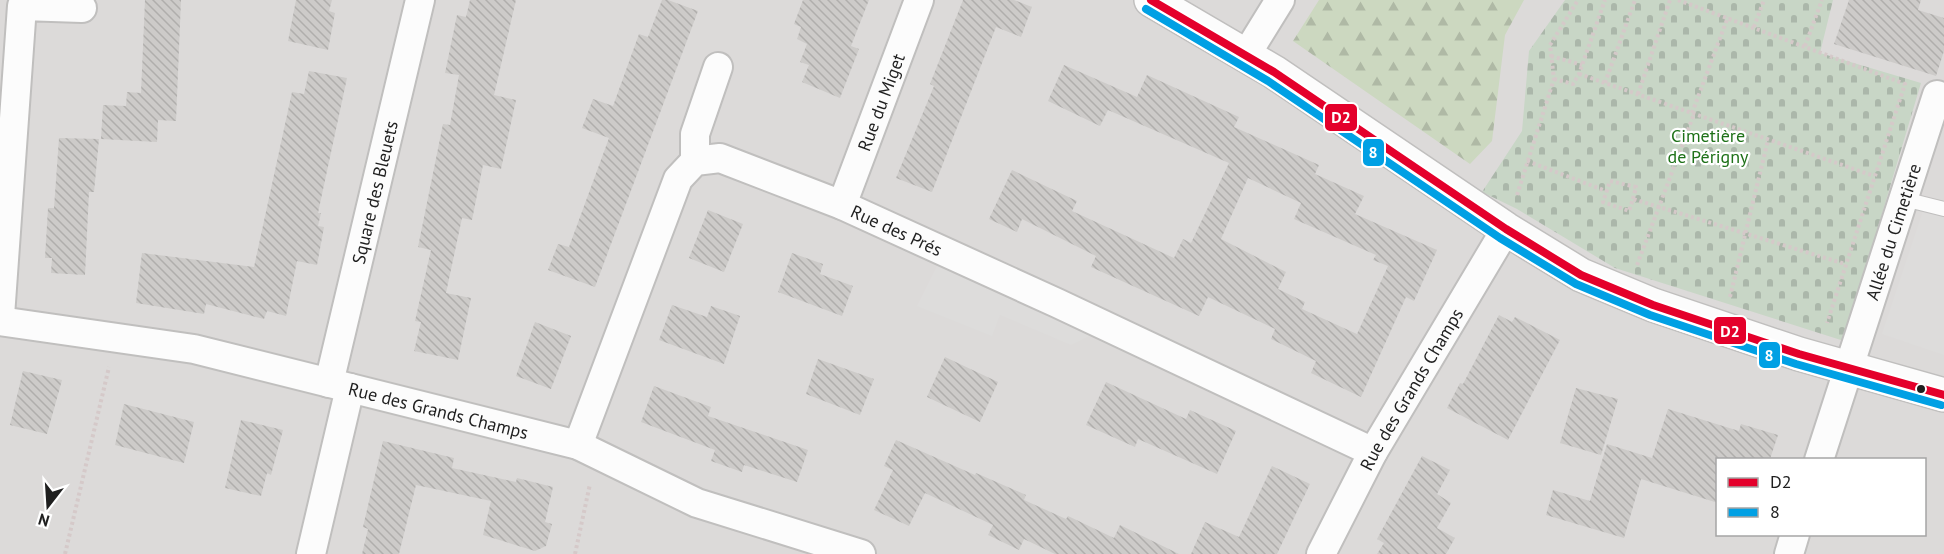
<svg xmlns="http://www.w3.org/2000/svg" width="1944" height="554" font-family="'PT Sans',sans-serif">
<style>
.residential{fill:#dcdad9;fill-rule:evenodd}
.forest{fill:url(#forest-firs)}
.cemetery{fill:url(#cemetery-stones)}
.parking{fill:#dddcdb}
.building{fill:url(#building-back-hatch);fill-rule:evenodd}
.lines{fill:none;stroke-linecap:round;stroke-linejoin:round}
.service-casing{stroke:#c0bfbe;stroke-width:16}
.minor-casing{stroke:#c0bfbe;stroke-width:32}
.tertiary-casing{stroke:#c0bfbe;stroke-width:36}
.path{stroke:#d5c9c9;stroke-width:4;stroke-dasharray:3 3;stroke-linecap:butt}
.service{stroke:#fcfcfc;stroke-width:14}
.minor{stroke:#fcfcfc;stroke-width:28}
.tertiary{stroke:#fcfcfc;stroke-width:33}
.bus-1-casing{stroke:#fff;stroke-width:12}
.bus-2-casing{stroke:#fff;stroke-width:12}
.bus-1{stroke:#e4002b;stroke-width:8}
.bus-2{stroke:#00a0e4;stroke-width:8}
.bus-dot{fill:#1f1f1f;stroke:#fff;stroke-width:2}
.labels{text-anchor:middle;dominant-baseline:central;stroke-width:4.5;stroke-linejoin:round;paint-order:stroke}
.street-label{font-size:18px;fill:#1f1f1f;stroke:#fff}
.park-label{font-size:18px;fill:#1e7118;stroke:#fff}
.line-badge{stroke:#fff;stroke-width:2}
.badge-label{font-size:16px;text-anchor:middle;font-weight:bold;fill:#fff}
</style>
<defs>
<pattern id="forest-firs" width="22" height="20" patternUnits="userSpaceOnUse" patternTransform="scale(1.5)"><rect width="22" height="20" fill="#ccd8c0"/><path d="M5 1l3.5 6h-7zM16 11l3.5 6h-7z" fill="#afb9a5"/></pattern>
<pattern id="cemetery-stones" width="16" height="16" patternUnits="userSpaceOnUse" patternTransform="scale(1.5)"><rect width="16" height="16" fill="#c8d6c6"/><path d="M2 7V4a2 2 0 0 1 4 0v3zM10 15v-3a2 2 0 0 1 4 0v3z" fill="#abb7aa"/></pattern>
<pattern id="building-back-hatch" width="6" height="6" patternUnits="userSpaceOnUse" patternTransform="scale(1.5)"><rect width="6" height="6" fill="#cdcbc9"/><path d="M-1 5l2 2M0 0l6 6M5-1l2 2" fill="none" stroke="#b0aeac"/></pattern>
</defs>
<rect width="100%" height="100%" fill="#eceae8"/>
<path class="residential" d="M0,0h1944v554h-1944zM1718,460h206v74h-206z"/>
<path class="forest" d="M1319,0h205l-19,35 -13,106 -22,23 -177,-123z"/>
<path class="cemetery" d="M1565,0h268l-13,53 101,30 -77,258 -229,-73 -98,-59 -35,-17 40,-61 7,-80z"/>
<g class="parking">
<path d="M1926,202l18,6v147l-62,-21z"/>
<path d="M944,252l164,75 -37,18 -71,-30 -8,21 -75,-30z"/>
</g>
<g class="building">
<path d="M145,0h36l-5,121 -18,-1 -1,22 -56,-3 2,-34 23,1 1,-14 14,1z"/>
<path d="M296,0h36l-3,11 6,2 -7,37 -40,-9z"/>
<path d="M470,0h46l-22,95 22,5 -15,69 -18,-4 -11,55 -10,-2 -16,75 25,5 -13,62 -44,-9 7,-29 -6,-1 16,-71 -13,-3 25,-123 7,1 9,-50 -14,-2 12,-58 9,2z"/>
<path d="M662,0h6l30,11 -103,276 -47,-17 10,-26 11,3 40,-109 -27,-10 11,-29 20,7 26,-72 9,3z"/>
<path d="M803,0h66l-18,46 8,3 -19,49 -38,-16 7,-17 -9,-3 7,-18 -10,-5 4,-12 -7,-3z"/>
<path d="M963,0h51l18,7 -11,30 -25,-10 -64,165 -36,-14 38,-92 -4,-2z"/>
<path d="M1849,0h72l-3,10 26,8v33l-8,25 -102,-32z"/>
<path d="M1064,65l73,32 10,-22 92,42 -5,10 85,38 -4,9 49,22 -9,18 82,36 -23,51 -8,-4 -45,100 -50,-24 5,-12 -45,-22 4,-10 -67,-32 -9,19 -108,-49 5,-11 -74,-37 -5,13 -28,-13 23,-49 65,31 -5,10 102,47 9,-19 8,4 38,-80 -121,-53 -8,16 -52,-25zM1248,178l53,25 -7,16 82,36 -3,5 15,6 -31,68 -55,-25 3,-7 -27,-13 8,-17 -65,-33z"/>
<path d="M309,71l38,7 -29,135h3l-3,13 6,1 -7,38 -20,-4 -11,55 -19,-5 -3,8 -58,-15 -2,10 -68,-11 6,-50 112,14 38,-175 12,2z"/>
<path d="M59,138l40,1 -5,53h-5l-4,83 -34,-2 1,-15h-7l3,-50h6z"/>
<path d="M708,210l35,14 -19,48 -35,-14z"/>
<path d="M792,253l31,11 -3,10 33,12 -11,30 -64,-24z"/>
<path d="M672,305l35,12 4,-11 29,10 -16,48 -65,-24z"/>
<path d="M1499,315l13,7 3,-5 45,23 -52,100 -61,-32 13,-25 3,1z"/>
<path d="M535,322l36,14 -20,53 -35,-13z"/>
<path d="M945,357l53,25 -18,40 -53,-25z"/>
<path d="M818,359l56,20 -14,36 -54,-21z"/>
<path d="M23,371l39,9 -15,54 -37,-9z"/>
<path d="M1106,382l80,37 4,-9 46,21 -19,43 -79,-35 -3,8 -49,-22z"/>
<path d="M654,386l57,21 -3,9 100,34 -11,32 -53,-17 -2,7 -31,-11 4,-11 -74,-28z"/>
<path d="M1576,388l42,11 -17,56 -41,-12z"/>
<path d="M124,404l70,18 -10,41 -69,-18z"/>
<path d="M1668,409l71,22 2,-7 37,11 -8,24h-52v44l-77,-24 -17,59 -78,-23 7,-25 37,11 17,-57 45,14z"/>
<path d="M241,420l42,10 -12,45 -4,-2 -6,23 -36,-8z"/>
<path d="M896,440l79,35 1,-2 50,22 -2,5 42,19 2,-3 46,22 6,-13 59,29h-124l-31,-15 -5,11 -31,-15 5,-10 -68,-32 -16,33 -35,-16 19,-40 -9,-4z"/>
<path d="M383,441l71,17 -2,10 64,14 1,-4 36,9 -8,35 7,2 -6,22 -11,5 -52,-16 8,-34 -75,-16 -17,69h-37l6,-25 -5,-2z"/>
<path d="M1422,456l28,14 -13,24 14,9 -14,25 18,10 -9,16h-69l7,-11 -7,-4z"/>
<path d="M1272,466l38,18 -33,70h-86l14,-32 34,15z"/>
</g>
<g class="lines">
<g class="service-casing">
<path id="service" d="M1904,199l40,10"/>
</g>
<g class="minor-casing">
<g id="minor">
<path d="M1246,55l34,-55"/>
<path d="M695,161v-27l23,-67"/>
<path id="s1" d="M842,205l77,-205"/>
<path d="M0,316l22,-310 60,2"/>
<path id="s2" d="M0,321l194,28 384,96 119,58 164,51"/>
<path id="s3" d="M329,383l91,-383"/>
<path id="s4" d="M578,445l100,-266 17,-18 25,-3 122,47 215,98 316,149"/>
<path id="s5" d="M1819,460l118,-365"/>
<path d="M311,554l39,-166"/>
<path id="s6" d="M1321,554l52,-102 133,-223"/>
<path d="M1789,554l6,-20"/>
</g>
</g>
<g class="tertiary-casing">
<path id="tertiary" d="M1151,0l123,72 232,157 75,46 72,30 146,49 145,41"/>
</g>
<g class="path">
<path d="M1678,0l227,84 -78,239"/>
<path d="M1754,27l10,-27"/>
<path d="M1805,46l17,-46"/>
<path d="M1551,56l31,9"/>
<path d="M1579,74l295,102"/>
<path d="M1554,79l19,5 6,-10 26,-74"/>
<path d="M1605,83l30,-83"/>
<path d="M1638,94l32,-94"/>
<path d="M1692,113l36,-96"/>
<path d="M1527,161l79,30"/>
<path d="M1517,195l37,-116 -4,-34 28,-45"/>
<path d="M1633,199l3,-12 -26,-6 -7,21 26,9 4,-12 212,65"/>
<path d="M1637,265l57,-151"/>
<path d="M1730,297l38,-157"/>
<path d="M65,554l44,-187"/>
<path d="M575,554l15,-70"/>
</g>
<use href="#service" class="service"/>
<use href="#minor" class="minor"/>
<use href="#tertiary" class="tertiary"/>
<g class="bus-1-casing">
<path id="bus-1" d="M1151,0l123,72 232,157 75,46 72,30 146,49 145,41"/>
</g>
<g class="bus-2-casing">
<path id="bus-2" d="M1146,9l122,72 232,157 76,46 74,31 146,49 145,41"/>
</g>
<use href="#bus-1" class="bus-1"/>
<use href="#bus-2" class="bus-2"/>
</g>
<circle class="bus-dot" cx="1921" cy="389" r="5"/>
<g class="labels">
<g class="street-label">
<text stroke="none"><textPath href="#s1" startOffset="110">Rue du Miget</textPath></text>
<text stroke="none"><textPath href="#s3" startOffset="196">Square des Bleuets</textPath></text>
<text stroke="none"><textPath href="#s4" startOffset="525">Rue des Prés</textPath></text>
<text stroke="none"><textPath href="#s5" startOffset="240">Allée du Cimetière</textPath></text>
<text stroke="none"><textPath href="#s6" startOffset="188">Rue des Grands Champs</textPath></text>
<text stroke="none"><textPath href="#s2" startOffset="448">Rue des Grands Champs</textPath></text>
</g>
<g class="park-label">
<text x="1708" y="135">Cimetière<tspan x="1708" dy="21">de Périgny</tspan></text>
</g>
</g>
<g class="line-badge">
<rect x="1324" y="103" width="34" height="29" rx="6" fill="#e4002b"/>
<rect x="1362" y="138" width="23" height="29" rx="6" fill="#00a0e4"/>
<rect x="1713" y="316" width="34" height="29" rx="6" fill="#e4002b"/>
<rect x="1758" y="341" width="23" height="28" rx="6" fill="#00a0e4"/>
</g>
<g class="badge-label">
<text x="1341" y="123">D2</text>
<text x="1373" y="158">8</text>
<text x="1730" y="337">D2</text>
<text x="1769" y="361">8</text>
</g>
<rect x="1716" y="458" width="210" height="78" fill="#ffffff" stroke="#a5a5a5" stroke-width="1.5"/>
<rect x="1728" y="478" width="30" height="9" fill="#e4002b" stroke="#a5a5a5" stroke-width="1.5"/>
<text x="1770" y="488" font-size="18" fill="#1f1f1f">D2</text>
<rect x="1728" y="508" width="30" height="9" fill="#00a0e4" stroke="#a5a5a5" stroke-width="1.5"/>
<text x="1770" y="518" font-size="18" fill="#1f1f1f">8</text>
<g transform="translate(48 506) rotate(197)" stroke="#ffffff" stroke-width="4.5" paint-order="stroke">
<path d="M0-4.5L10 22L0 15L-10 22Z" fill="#1f1f1f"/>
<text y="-9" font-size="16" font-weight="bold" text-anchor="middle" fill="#1f1f1f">N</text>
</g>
</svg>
